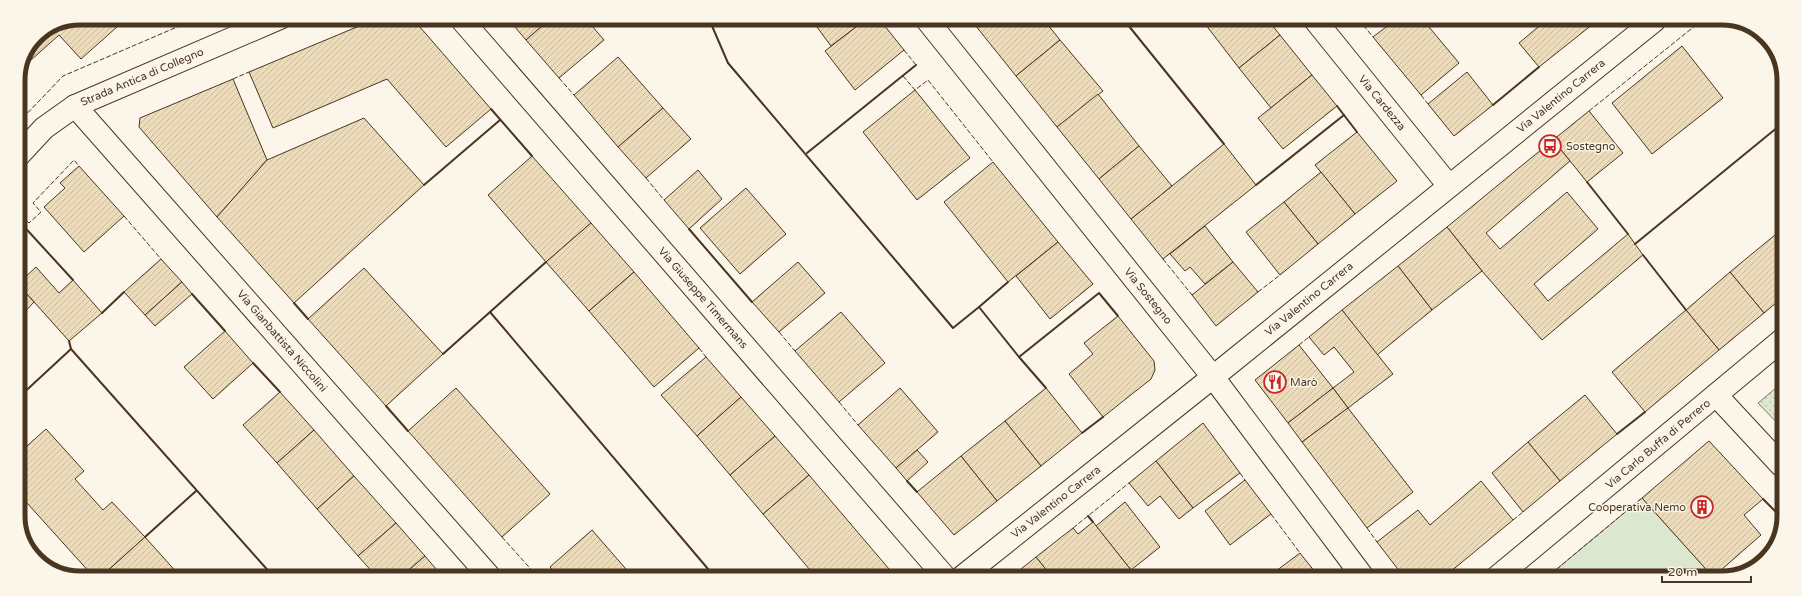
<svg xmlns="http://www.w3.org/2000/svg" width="1802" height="596" font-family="'Varela Round',sans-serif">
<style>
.park{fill:url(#park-dots);stroke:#887966}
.pitch{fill:#dce7d0;stroke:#887966}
.building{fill:url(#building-hatch);stroke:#4a3520}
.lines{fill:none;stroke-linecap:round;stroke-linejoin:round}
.minor-casing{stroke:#4a3520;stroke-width:24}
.minor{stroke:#fbf6e9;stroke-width:22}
.fence{stroke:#4a3520;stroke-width:1;stroke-dasharray:5 2;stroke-linecap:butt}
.wall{stroke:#4a3520;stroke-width:2}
.labels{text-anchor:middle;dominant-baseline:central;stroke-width:3;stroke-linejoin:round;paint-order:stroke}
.street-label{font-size:11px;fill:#4a3520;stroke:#fbf6e9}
.poi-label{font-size:11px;fill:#4a3520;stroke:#fbf6e9;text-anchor:start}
.rim{fill:none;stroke:#4a3520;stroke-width:5}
</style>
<defs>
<pattern id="park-dots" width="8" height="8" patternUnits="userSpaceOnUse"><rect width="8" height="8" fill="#dce7d0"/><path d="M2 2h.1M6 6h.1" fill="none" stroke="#bec7b2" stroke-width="1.8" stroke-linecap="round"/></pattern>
<pattern id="building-hatch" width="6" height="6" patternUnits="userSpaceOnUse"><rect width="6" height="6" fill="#ecdcbc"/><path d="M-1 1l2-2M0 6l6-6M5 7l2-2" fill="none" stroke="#ccbda1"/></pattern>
</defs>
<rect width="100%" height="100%" fill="#fbf6e9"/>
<path class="park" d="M1782,383v45l-24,-25z"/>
<path class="pitch" d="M1642,498l72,80h-168z"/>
<g class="building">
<path d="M80,18h47l-46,41 -22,-24 -38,34 15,-33z"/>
<path d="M376,19h37l78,90 -45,38 -59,-68 -114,49 -24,-56z"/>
<path d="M508,19h42l-24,21z"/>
<path d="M550,19h36l18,21 -45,38 -33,-38z"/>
<path d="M811,19l54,1 -34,26z"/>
<path d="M865,20h15l24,30 -49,40 -30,-39z"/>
<path d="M971,20h73l16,20 -44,36z"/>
<path d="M1202,20h66l12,15 -41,33z"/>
<path d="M1394,21h30l35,42 -38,32 -48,-58z"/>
<path d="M1543,21h47l3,3 -54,43 -20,-24 25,-21z"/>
<path d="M1741,21h1l27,20 -5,5z"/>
<path d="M1280,35l32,40 -41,33 -32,-40z"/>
<path d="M1060,40l43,51 -46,36 -41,-51z"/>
<path d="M1682,46l41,52 -71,56 -40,-51z"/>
<path d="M618,57l45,51 -45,39 -44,-52z"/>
<path d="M1467,72l26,33 -39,31 -26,-32z"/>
<path d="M1312,75l25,31 -54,43 -25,-31z"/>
<path d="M233,79l34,81 -50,57 -78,-90 1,-9z"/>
<path d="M915,90l55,68 -53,42 -54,-68z"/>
<path d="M1098,94l41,52 -40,33 -42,-52z"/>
<path d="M18,105l5,5 -5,4z"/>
<path d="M663,108l28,31 -45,39 -28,-31z"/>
<path d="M1589,111l34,42 -36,29 -34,-42z"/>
<path d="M364,118l60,67 -130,118 -77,-86 50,-57z"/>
<path d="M1357,132l40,49 -42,33 -40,-49z"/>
<path d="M1553,140l17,21 -84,72 14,16 67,-57 31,37 -64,55 14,17 80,-67 15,21 -101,85 -60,-69 -35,-44z"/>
<path d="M1224,144l32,41 -93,74 -32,-40z"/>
<path d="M1139,146l33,40 -41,33 -32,-40z"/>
<path d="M532,156l59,67 -45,39 -58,-67z"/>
<path d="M993,162l65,80 -50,40 -64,-80z"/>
<path d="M79,166l45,50 -40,36 -40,-45 21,-19 -5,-5z"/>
<path d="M698,170l24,29 -33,30 -25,-29z"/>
<path d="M1321,172l34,42 -37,30 -34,-42z"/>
<path d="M746,188l40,46 -46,40 -40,-46z"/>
<path d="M1284,202l34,42 -38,31 -34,-43z"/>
<path d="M591,223l43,49 -45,39 -43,-49z"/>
<path d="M1205,226l28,36 -28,22 -15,-17 -5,4 -15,-17z"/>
<path d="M1447,227l35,44 -50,39 -34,-44z"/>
<path d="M1781,230l2,1 -1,67 -18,15 -34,-41z"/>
<path d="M1058,242l35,42 -43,35 -34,-43z"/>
<path d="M161,259l21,23 -37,33 -21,-23z"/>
<path d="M798,262l27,31 -46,39 -27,-30z"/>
<path d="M1233,262l25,30 -42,34 -24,-31z"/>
<path d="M1398,266l34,44 -55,45 -35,-45z"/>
<path d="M36,267l23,26 14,-13 29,33 -33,28 -51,-57z"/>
<path d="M364,268l79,86 -57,52 -78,-87z"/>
<path d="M634,272l65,76 -45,39 -65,-76z"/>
<path d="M1730,272l34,41 -45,37 -33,-40z"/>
<path d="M182,282l10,12 -37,32 -10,-11z"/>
<path d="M18,284l16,18 -16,17z"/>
<path d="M1342,310l51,64 -45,34 -15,-20 21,-16 -20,-25 -10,8 -15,-18z"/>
<path d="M1686,310l33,40 -74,62 -33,-40z"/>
<path d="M841,312l44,51 -46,39 -44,-51z"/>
<path d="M1118,316l36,45 1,9 -4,9 -48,38 -34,-43 24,-20 -9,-11z"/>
<path d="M225,331l28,32 -40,36 -29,-32z"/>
<path d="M1299,345l34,43 -45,35 -33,-43z"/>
<path d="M706,357l35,40 -44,39 -36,-41z"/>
<path d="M456,388l94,106 -48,43 -94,-106z"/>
<path d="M900,388l38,44 -42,36 -38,-43z"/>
<path d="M1046,388l36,45 -41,33 -36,-45z"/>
<path d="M1333,388l15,20 -46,34 -14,-19z"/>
<path d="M280,392l34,38 -37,33 -34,-38z"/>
<path d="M1585,395l32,39 -57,47 -32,-39z"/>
<path d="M741,397l34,39 -45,39 -33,-39z"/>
<path d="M1348,408l65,84 -46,36 -65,-86z"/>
<path d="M1005,421l36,45 -44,35 -36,-45z"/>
<path d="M1203,423l37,50 -47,35 -37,-47z"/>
<path d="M46,429l38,42 -9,8 28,31 9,-8 33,35 -42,38h-11l-74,-82v-39z"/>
<path d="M314,430l40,46 -37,33 -40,-46z"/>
<path d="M775,436l34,39 -46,39 -33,-39z"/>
<path d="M1709,441l54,58 -19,16 17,20 -48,42 -71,-79z"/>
<path d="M1528,442l32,39 -37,31 -31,-39z"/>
<path d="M917,450l11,12 -21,19 -11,-13z"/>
<path d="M961,456l36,45 -43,34 -37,-43z"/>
<path d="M1156,461l37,47 -14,11 -19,-23 -12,10 -19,-23z"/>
<path d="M809,475l86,101h-68l-3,-5 -14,-1 -47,-56z"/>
<path d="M354,476l42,47 -38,33 -41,-47z"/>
<path d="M1245,480l26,34 -41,31 -25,-34z"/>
<path d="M1481,481l32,39 -69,57h-40l-27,-35 41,-32 12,15z"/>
<path d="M1125,502l35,45 -29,23 -35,-44z"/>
<path d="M1093,522l38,48 -8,7h-71l-16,-20 37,-29 5,6z"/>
<path d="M396,523l29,33 -22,19h-28l-17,-19z"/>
<path d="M592,530l40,46h-74l-8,-9z"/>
<path d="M145,537l34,38h-76z"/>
<path d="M1300,553l19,24h-51z"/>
<path d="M425,556l17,20 -39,-1z"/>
<path d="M1036,557l16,20h-41z"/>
</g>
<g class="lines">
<g class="minor-casing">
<g id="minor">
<path d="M461,19l484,558"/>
<path d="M927,20l286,357 150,200"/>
<path d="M1315,20l134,166"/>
<path d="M75,106l414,470"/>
<path d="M18,156l26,-28 31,-22 205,-88"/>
<path d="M1716,395l65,70"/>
<path d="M962,577l251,-200 441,-356"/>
<path d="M1496,578l286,-238"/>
</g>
</g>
<use href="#minor" class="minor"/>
<g class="fence">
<path d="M1359,20l14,17"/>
<path d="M904,50l12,15"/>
<path d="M903,76l12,14 13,-10 65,82"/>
<path d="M559,78l15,17"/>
<path d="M233,79l16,-7"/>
<path d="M1421,95l7,9"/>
<path d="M1589,111l112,-90"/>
<path d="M18,123l45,-47 135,-58"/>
<path d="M646,178l18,22"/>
<path d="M124,216l37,43"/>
<path d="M18,219l3,-4 8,8 12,-11 -8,-9 41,-43 5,6"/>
<path d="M1163,259l29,36"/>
<path d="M1258,292l22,-17"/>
<path d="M779,332l16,19"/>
<path d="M1299,345l10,-8"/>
<path d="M699,348l7,9"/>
<path d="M839,402l19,23"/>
<path d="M1240,473l5,7"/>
<path d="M1271,514l29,39"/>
<path d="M1513,520l10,-8"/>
<path d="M1073,528l56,-45"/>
<path d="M1367,528l10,14"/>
<path d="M502,537l35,39"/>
<path d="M1546,578l96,-80"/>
</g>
<g class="wall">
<path d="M709,19l19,44 225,265 26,-21"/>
<path d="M1124,20l100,124"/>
<path d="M1493,105l46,-38"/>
<path d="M1337,106l20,26"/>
<path d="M491,109l41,47"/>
<path d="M807,153l109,-88"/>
<path d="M1587,182l41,52"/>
<path d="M424,185l76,-65"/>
<path d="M1256,185l88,-70"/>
<path d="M18,220l55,60"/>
<path d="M689,229l63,73"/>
<path d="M1635,244l149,-122"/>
<path d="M1643,255l43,55"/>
<path d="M1008,282l-29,25 40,50"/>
<path d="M192,294l33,37"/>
<path d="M294,303l14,16"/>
<path d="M490,312l224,264"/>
<path d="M102,313l22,-21"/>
<path d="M69,341l2,8"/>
<path d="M443,354l103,-92"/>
<path d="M253,363l27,29"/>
<path d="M1046,388l-27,-31 80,-64 19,23"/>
<path d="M18,398l53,-49 201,226"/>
<path d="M386,406l22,25"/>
<path d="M1082,433l21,-16"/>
<path d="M1617,434l28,-22"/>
<path d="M907,481l10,11"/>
<path d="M1763,499l18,18"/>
<path d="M1088,516l5,6"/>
<path d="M145,537l51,-46"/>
</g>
</g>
<defs>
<g id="bus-ring" transform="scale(1.15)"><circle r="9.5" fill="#fbf6e9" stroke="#c62828" stroke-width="1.5"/><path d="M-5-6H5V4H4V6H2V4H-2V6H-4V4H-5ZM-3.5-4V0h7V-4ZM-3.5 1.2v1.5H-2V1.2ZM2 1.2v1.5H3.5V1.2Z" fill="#c62828"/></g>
<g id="restaurant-ring" transform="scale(1.15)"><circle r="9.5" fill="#fbf6e9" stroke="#c62828" stroke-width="1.5"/><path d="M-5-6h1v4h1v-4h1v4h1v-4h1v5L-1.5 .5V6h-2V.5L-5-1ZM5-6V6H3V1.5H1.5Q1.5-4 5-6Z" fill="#c62828"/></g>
<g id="building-ring" transform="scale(1.15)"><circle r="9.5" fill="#fbf6e9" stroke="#c62828" stroke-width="1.5"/><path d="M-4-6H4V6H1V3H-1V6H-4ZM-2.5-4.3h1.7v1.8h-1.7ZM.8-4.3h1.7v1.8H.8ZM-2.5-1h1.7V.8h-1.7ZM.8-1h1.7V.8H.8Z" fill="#c62828"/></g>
</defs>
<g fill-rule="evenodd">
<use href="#bus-ring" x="1550" y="146"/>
<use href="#restaurant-ring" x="1275" y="382"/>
<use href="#building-ring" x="1702" y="507"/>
</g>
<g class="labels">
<g class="street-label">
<text transform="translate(142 77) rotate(-23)">Strada Antica di Collegno</text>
<text transform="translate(1561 96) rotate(-39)">Via Valentino Carrera</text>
<text transform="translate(1382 103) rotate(51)">Via Cardezza</text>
<text transform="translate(1148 296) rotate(51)">Via Sostegno</text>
<text transform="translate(703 298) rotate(49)">Via Giuseppe Timermans</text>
<text transform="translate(1309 299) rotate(-39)">Via Valentino Carrera</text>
<text transform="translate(282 341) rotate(49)">Via Gianbattista Niccolini</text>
<text transform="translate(1658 444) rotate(-40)">Via Carlo Buffa di Perrero</text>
<text transform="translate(1056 502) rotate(-38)">Via Valentino Carrera</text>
</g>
<g class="poi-label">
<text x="1566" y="146">Sostegno</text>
<text x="1290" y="382">Marò</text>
<text x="1686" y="507" text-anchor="end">Cooperativa Nemo</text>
</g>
</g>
<path d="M0 0H1802V596H0ZM80 25H1722A55 55 0 0 1 1777 80V516A55 55 0 0 1 1722 571H80A55 55 0 0 1 25 516V80A55 55 0 0 1 80 25Z" fill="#fbf6e9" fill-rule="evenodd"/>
<path class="rim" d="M80 25H1722A55 55 0 0 1 1777 80V516A55 55 0 0 1 1722 571H80A55 55 0 0 1 25 516V80A55 55 0 0 1 80 25Z"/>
<path d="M1662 576v6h89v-6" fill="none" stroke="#4a3520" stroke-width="2"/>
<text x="1668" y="576" font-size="12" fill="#4a3520" stroke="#fbf6e9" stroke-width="3" paint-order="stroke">20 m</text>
</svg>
